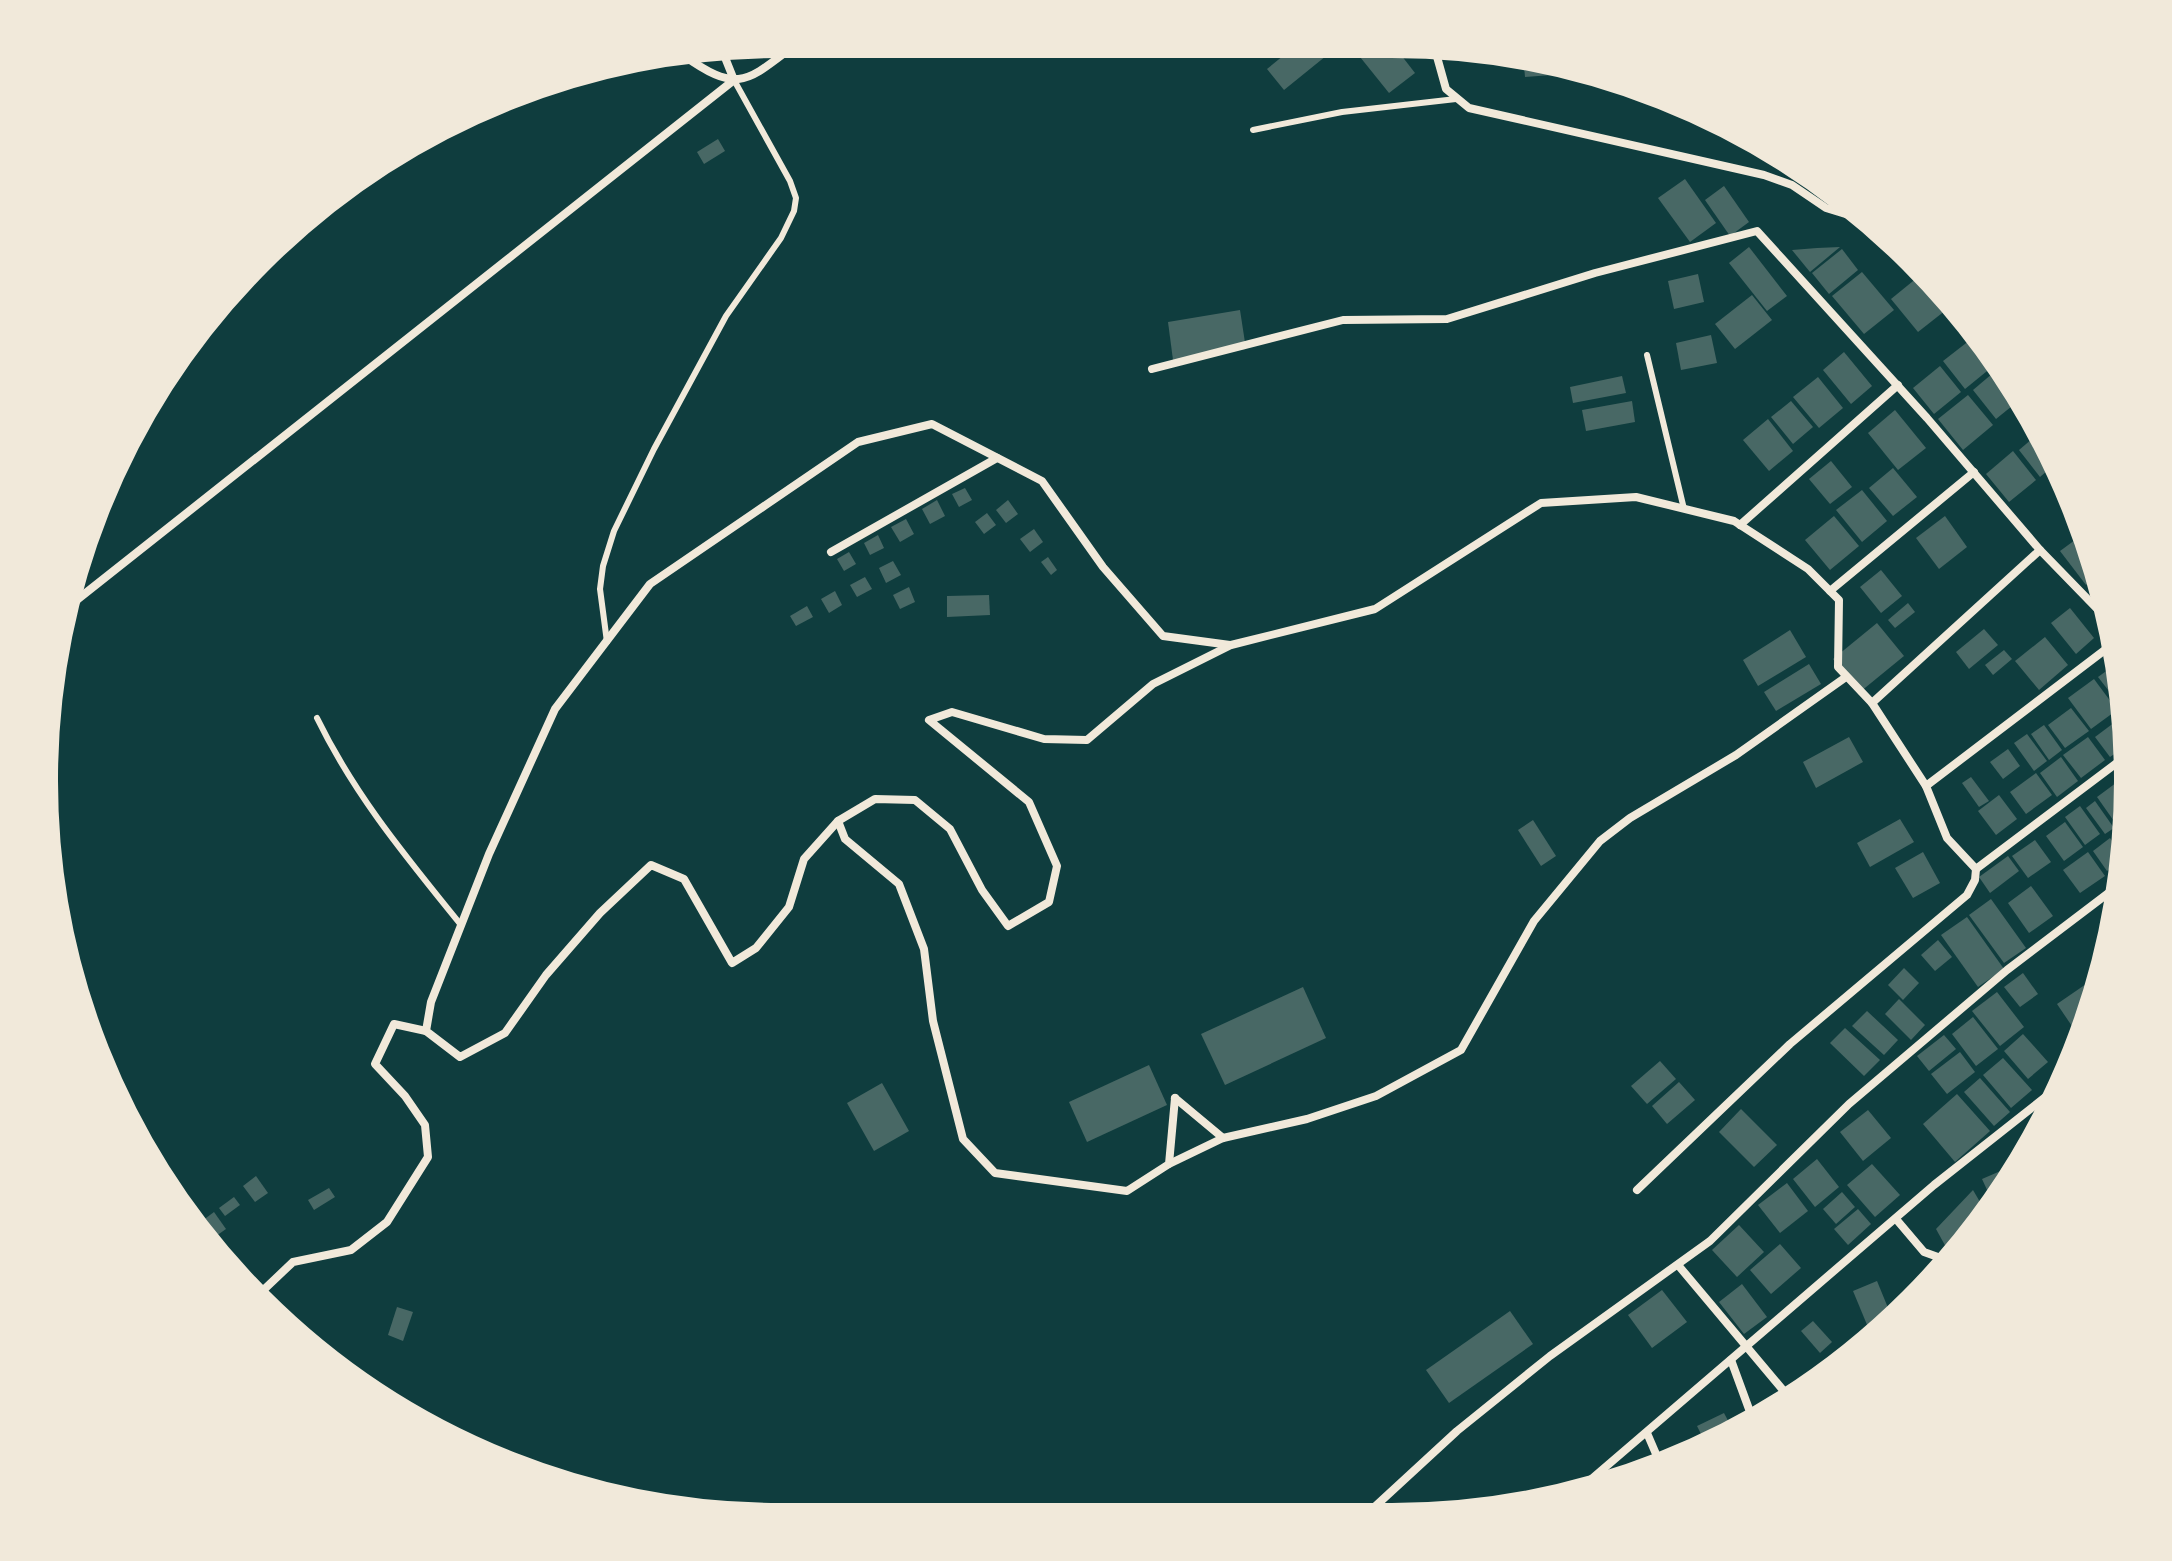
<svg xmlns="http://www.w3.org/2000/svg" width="2172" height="1561" font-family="'Sofia Sans Condensed',sans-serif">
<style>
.building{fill:#486865}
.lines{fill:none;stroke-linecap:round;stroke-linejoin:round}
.service{stroke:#f1e9da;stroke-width:6}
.minor{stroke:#f1e9da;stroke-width:8}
.rim{fill:none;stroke:#f1e9da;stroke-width:4}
</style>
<rect width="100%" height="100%" fill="#0f3d3e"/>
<g class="building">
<path d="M1300,42h15l11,14 -42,34 -17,-21z"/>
<path d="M1348,42h43l24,31 -26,20z"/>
<path d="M1523,55l13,1 43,17 -54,4z"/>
<path d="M718,139l7,12 -21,13 -7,-12z"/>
<path d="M1685,179l31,44 -26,19 -32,-44z"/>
<path d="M1724,186l25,36 -19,14 -25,-36z"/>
<path d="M1749,247l38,49 -20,15 -38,-48z"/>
<path d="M1840,247l-30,25 -18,-22 25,-2z"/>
<path d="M1842,249l16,21 -29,24 -17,-21z"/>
<path d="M1862,272l32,38 -30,24 -32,-38z"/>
<path d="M1698,274l6,28 -30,7 -6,-28z"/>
<path d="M1918,277l28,33 -28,22 -27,-33z"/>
<path d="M1752,295l20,25 -37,29 -20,-25z"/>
<path d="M1240,310l6,39 -73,11 -5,-38z"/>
<path d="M1711,335l6,28 -36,7 -5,-27z"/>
<path d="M1970,340l22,27 -27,22 -22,-28z"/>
<path d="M1844,352l28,34 -21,18 -28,-34z"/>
<path d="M1940,366l21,26 -27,22 -21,-26z"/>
<path d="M1999,368l23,30 -26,21 -23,-29z"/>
<path d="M1622,376l4,17 -53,10 -3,-16z"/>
<path d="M1818,377l25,31 -24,20 -26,-31z"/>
<path d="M1968,395l25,30 -30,25 -25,-31z"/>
<path d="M1632,401l3,21 -49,9 -4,-21z"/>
<path d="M1791,401l22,26 -20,17 -22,-27z"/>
<path d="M1895,410l31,38 -28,22 -30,-37z"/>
<path d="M1768,419l25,32 -24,20 -26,-31z"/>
<path d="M2040,432l15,32 -15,13 -21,-27z"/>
<path d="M2013,451l23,29 -27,22 -23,-28z"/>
<path d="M1831,461l21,26 -22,17 -21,-25z"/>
<path d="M1893,468l24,29 -24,19 -24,-28z"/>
<path d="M965,488l7,12 -13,7 -7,-13z"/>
<path d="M1862,490l25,31 -25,21 -26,-32z"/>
<path d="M937,500l8,16 -15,8 -8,-15z"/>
<path d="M1008,500l10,14 -12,9 -10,-13z"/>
<path d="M987,513l9,12 -12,9 -9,-12z"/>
<path d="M1834,516l25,30 -29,24 -25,-30z"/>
<path d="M1945,516l22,31 -28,22 -23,-31z"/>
<path d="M906,519l8,15 -14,8 -9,-15z"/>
<path d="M1034,529l9,13 -13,10 -10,-13z"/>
<path d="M2086,532l12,44 -12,9 -26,-34z"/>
<path d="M878,535l6,13 -14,7 -6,-12z"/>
<path d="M849,552l7,12 -12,7 -7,-12z"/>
<path d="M1048,557l9,13 -6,5 -10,-13z"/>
<path d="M893,561l8,14 -15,8 -7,-15z"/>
<path d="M1881,570l21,26 -21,17 -21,-26z"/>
<path d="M865,577l7,12 -15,8 -7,-12z"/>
<path d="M909,587l6,15 -15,7 -7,-14z"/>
<path d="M835,591l7,14 -13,8 -8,-14z"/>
<path d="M989,595l1,20 -43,2v-21z"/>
<path d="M1908,603l7,9 -20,16 -7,-8z"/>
<path d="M807,606l6,11 -17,9 -6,-10z"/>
<path d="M2070,608l24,30 -18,16 -25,-31z"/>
<path d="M1877,623l27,33 -44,36 -27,-33z"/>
<path d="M1984,629l14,16 -29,24 -13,-17z"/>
<path d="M1790,630l16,27 -48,29 -15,-26z"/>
<path d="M2045,637l23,28 -29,25 -24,-29z"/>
<path d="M2004,650l8,9 -19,16 -8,-10z"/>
<path d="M1809,664l12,20 -45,27 -12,-19z"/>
<path d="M2116,664l4,7 4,14v21l-2,2 -24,-31z"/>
<path d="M2094,679l23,31 -26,19 -23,-31z"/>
<path d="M2071,708l18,23 -24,17 -17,-23z"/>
<path d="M2119,719l6,9 1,18 -16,11 -15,-20z"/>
<path d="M2044,725l18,25 -13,10 -18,-26z"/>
<path d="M2027,734l20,27 -13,10 -20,-28z"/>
<path d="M1849,737l14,25 -47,26 -13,-26z"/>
<path d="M2088,737l17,23 -24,18 -18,-23z"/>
<path d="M2008,749l12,17 -17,13 -13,-17z"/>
<path d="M2061,757l17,24 -21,16 -17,-24z"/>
<path d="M2036,773l16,22 -26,19 -16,-22z"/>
<path d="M1971,777l18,24 -10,6 -17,-24z"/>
<path d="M2120,780l7,9 1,26 -12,9 -19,-27z"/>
<path d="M1999,795l18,24 -21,16 -18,-24z"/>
<path d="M2095,801l19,27 -9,6 -19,-26z"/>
<path d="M2080,806l20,28 -15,11 -20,-28z"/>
<path d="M1900,819l14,23 -44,25 -13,-24z"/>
<path d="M1533,820l23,36 -15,10 -23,-36z"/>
<path d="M2128,820v9l-1,9 -8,-11z"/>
<path d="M2065,822l18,25 -19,14 -18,-25z"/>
<path d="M2110,838l14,20 -17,13 -14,-20z"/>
<path d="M2035,840l16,22 -23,16 -16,-22z"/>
<path d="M1923,852l17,31 -27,15 -18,-30z"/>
<path d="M2088,852l17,24 -25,17 -17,-23z"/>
<path d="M2008,856l11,15 -29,22 -11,-16z"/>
<path d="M2031,886l22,30 -24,17 -21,-30z"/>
<path d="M1991,899l35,49 -22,15 -35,-48z"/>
<path d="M1967,917l37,52 -26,18 -37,-52z"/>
<path d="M1938,940l14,17 -17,14 -14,-16z"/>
<path d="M2101,967l4,5 -6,16 -10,-12z"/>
<path d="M1904,968l15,15 -16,17 -15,-15z"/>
<path d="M2023,973l15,21 -18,13 -16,-20z"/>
<path d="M2089,982l8,11 -15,40 -4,2 -21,-31z"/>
<path d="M1303,987l23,51 -101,47 -24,-51z"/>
<path d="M1997,992l27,35 -24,19 -28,-35z"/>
<path d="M1899,999l26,26 -14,15 -26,-26z"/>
<path d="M1867,1011l31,29 -14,15 -32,-29z"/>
<path d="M1973,1017l25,32 -22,17 -24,-32z"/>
<path d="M1845,1028l35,32 -16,16 -34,-33z"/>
<path d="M2023,1034l25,28 -20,17 -24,-28z"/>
<path d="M1944,1035l12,14 -27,22 -12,-15z"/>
<path d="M1960,1052l15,20 -28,22 -16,-20z"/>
<path d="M2003,1058l29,32 -21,18 -28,-33z"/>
<path d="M1660,1061l16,18 -29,25 -16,-18z"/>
<path d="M1149,1065l18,40 -80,37 -18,-40z"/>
<path d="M1980,1078l30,34 -16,14 -30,-34z"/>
<path d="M1679,1082l16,18 -28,24 -15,-18z"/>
<path d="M882,1083l27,48 -35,20 -27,-48z"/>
<path d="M1957,1094l33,37 -35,31 -32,-38z"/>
<path d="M1741,1109l36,36 -23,22 -35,-35z"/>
<path d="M1868,1110l23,28 -28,23 -23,-29z"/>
<path d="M1817,1159l22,28 -24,20 -22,-28z"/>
<path d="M2019,1163l-13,21 -18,8 -6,-13z"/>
<path d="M1872,1164l28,31 -25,22 -28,-32z"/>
<path d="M256,1176l12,17 -13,9 -12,-16z"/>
<path d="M1787,1183l21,28 -28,22 -22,-28z"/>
<path d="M329,1188l6,9 -21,13 -6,-10z"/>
<path d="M1973,1190l14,24 -10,16 -25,28 -16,-29z"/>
<path d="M1842,1192l13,15 -19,17 -13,-15z"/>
<path d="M234,1197l6,8 -15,11 -6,-8z"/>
<path d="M1858,1209l13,15 -23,21 -14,-16z"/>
<path d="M214,1212l12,17 -17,12 -11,-17z"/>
<path d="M1739,1225l25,27 -27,25 -25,-27z"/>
<path d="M1780,1244l21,24 -30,26 -21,-24z"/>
<path d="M1877,1281l16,39 -23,12 -17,-41z"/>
<path d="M1742,1284l25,33 -23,17 -25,-32z"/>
<path d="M1924,1287l-6,6 -18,20 -6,-11z"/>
<path d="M1662,1290l25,32 -35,26 -24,-33z"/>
<path d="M397,1307l16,5 -10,29 -15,-6z"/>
<path d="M1510,1311l23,33 -84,59 -23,-33z"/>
<path d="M1813,1321l19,21 -12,11 -19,-22z"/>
<path d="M1724,1413l10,19 -16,11 -11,3 -10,-20z"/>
</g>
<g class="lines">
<g class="service">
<path d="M1253,130l89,-18 114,-13"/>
<path d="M1647,355l37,154"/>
<path d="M607,642l-7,-53 3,-23 11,-35 40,-82 72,-133 55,-78 13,-27 2,-13 -6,-17 -56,-101"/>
<path d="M317,718c38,78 90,140 144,207"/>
</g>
<g class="minor">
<path d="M1434,46l12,43 23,19 295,67 28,10 34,23 26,8"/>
<path d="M683,55c57,41 65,25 116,-13"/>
<path d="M1152,369l191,-49 104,-1 148,-46 162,-42 170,187 113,132 69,71"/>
<path d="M1740,525l158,-140"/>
<path d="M831,552l166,-94"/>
<path d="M1830,591l144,-119"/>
<path d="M73,603l661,-523 -12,-30"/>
<path d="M1872,703l54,83 21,52 29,31 150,-113"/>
<path d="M1926,786l188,-143"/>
<path d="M838,821l-34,38 -15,48 -33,41 -24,15 -48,-84 -33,-14 -51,48 -54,62 -41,58 -45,24 -34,-26 5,-29 58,-148 66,-145 95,-125 208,-142 74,-18 110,57 61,86 60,69 67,9"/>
<path d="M1175,1098l-6,66 -42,27 -132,-18 -32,-34 -30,-118 -9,-72 -25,-65 -54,-45 -7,-18 37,-22 40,1 35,29 32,61 26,36 41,-24 8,-36 -28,-64 -100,-82 23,-8 92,27 43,1 66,-56 78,-39 144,-36 166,-106 95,-6 98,24 74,48 31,31 -1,67 34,36 168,-153"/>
<path d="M1175,1098l48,40"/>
<path d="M1169,1164l54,-26 84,-19 69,-23 85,-46 73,-129 66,-80 30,-23 106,-63 110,-78"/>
<path d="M1637,1190l153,-146 177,-149 8,-15 1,-11"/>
<path d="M1896,1219l28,33 25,9"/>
<path d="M1678,1265l110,131"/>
<path d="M256,1297l37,-35 58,-12 36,-28 41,-65 -3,-32 -20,-29 -30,-32 19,-40 32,7"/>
<path d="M1731,1360l22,60"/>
<path d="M1647,1433l12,28"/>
<path d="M1588,1482l346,-297 128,-101"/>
<path d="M1368,1513l89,-82 93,-75 160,-115 139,-137 158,-134 112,-85"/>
</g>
</g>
<path d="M0 0H2172V1561H0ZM780 56H1392A724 724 0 0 1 2116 780V781A724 724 0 0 1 1392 1505H780A724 724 0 0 1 56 781V780A724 724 0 0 1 780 56Z" fill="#f1e9da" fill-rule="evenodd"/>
<path class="rim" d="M780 56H1392A724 724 0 0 1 2116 780V781A724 724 0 0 1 1392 1505H780A724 724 0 0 1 56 781V780A724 724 0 0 1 780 56Z"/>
</svg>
